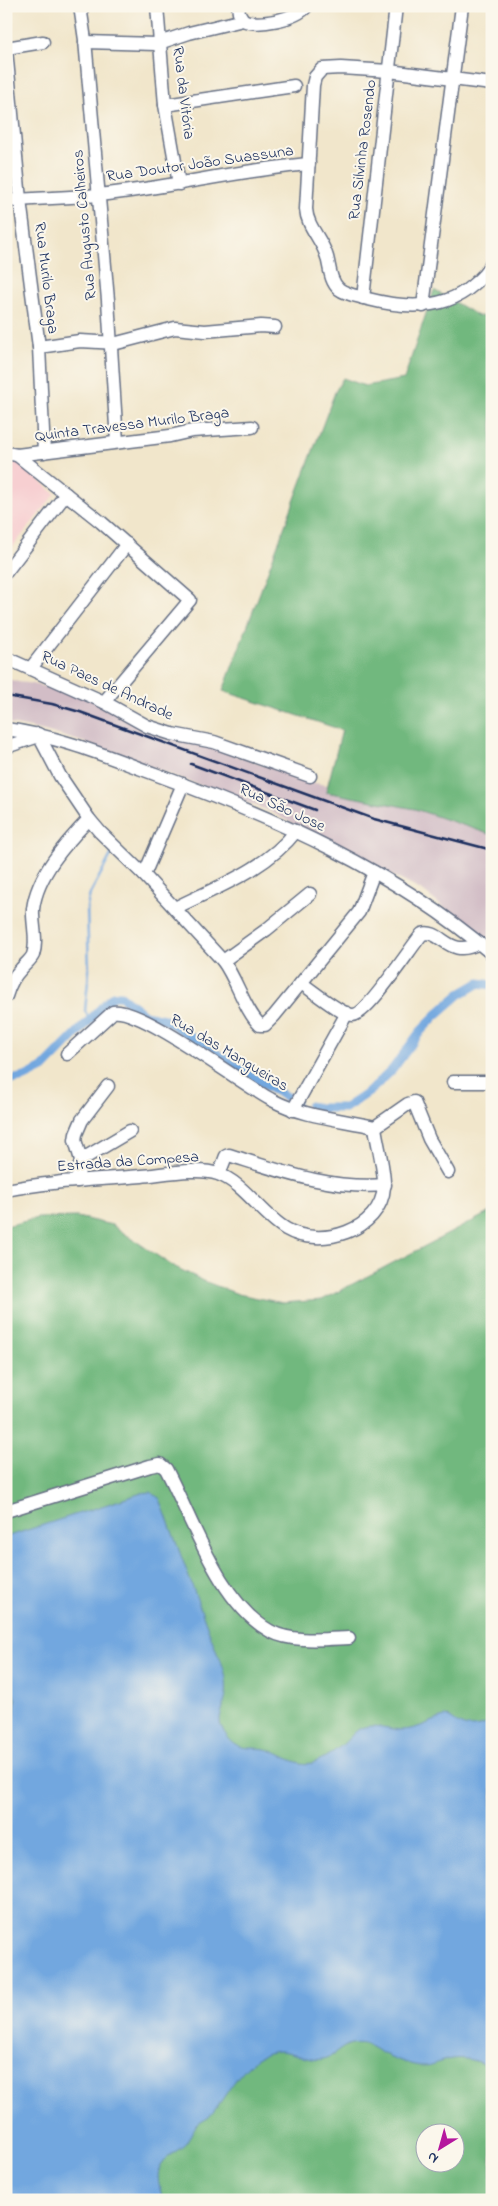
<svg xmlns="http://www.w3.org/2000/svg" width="498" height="2206" font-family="'Indie Flower',sans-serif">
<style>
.built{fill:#f7cfd1}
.industrial{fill:#d2bdc6}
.forest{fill:#71b87e;stroke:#46746e;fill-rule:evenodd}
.water{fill:#72a7df;stroke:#466b9e}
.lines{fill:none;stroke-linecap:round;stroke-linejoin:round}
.stream{stroke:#72a7df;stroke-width:2.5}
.canal{stroke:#72a7df;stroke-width:9}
.minor-casing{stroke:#666f84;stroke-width:15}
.minor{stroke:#fff;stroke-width:12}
.rail{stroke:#1b2f5e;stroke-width:2.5}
.labels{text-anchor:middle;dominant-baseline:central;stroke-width:4;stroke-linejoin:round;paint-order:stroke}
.street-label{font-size:16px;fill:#1b2f5e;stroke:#fbf7ec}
</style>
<rect width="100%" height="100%" fill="#fbf7ec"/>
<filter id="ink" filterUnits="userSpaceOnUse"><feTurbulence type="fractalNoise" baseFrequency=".02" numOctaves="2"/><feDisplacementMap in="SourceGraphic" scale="10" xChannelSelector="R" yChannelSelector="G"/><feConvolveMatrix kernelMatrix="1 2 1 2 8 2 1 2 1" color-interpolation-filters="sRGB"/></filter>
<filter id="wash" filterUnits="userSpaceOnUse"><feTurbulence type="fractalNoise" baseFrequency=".0096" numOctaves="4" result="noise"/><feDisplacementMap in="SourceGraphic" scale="20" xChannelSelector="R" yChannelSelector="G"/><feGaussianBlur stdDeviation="1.12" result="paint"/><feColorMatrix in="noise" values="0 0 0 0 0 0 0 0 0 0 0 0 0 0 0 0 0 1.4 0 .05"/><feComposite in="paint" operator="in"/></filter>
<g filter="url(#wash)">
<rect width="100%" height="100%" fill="#f1e6cb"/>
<path class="built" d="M12,455l43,39 -49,61v-97z"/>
<path class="industrial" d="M6,679l68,13 123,50 118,41 106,21 71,23v119l-68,-54 -157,-82 -184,-68 -38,-11 -39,-8z"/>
<g class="forest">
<path d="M434,290l44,26 14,1v518l-77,-26 -89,-17 16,-62 -119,-39 112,-299 8,-14 22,8 39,-7z"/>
<path d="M492,1211v989h-486v-974l32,-8 39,-1 35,8 59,40 35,17 32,12 45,9 39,-3zM426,2134h30v30h-30z"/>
</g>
<path class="water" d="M151,1492l9,7 57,154c9,16 12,34 7,51 -2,8 -6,14 -3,22 3,7 8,14 14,18 9,6 20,3 30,5 15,3 34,20 50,13 9,-3 18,-10 26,-16 8,-6 13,-16 23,-19 12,-3 24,2 37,3 17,0 31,-10 47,-14 16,14 24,13 44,6v347c-13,-9 -30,-13 -46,-9 -7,2 -15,6 -22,6 -13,0 -29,-7 -40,-12 -7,-3 -12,-8 -20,-10 -22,-4 -25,12 -41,15 -16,3 -29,-8 -44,-8 -34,1 -51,45 -70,66 -4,3 -9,5 -12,8 -5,5 -7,12 -10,17 -3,5 -10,8 -14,11 -20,14 -16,26 -10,47h-157v-440l7,-27 3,-33 -10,-27v-136l136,-44z"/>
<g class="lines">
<path class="stream" d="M90,1020l-5,-9 4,-40 -2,-64 3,-13 22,-41"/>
<g class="canal">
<path d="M6,1081l19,-4 18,-9 70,-72h8l24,19 19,4 99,65 33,18"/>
<path d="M310,1106l8,2h27l24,-16 23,-22 28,-38 16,-17 24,-21 19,-11 13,2"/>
</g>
</g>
</g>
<g filter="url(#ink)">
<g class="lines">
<g class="minor-casing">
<g id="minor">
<path d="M80,6l5,34 23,260 9,142"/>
<path d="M157,6l8,99 14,79"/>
<path d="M238,6l1,7 4,7"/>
<path d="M85,42l71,2 33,-11 54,-13c15,7 53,-1 64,-14"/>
<path d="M6,48l37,-6"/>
<path d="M6,49l14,151 19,147 5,105"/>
<path d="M492,84l-103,-13 -48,-3 -19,1 -7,8 -2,8 -7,124c1,18 16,30 21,48 3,11 3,24 12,32 8,6 19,7 29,10 35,9 76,12 105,-14 8,-7 15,-13 19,-23"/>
<path d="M165,105l129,-19"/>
<path d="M6,201c31,-3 61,-3 92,-6 71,-7 140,-25 211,-31"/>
<path d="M363,298l33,-292"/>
<path d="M423,306l39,-300"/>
<path d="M39,347l41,-6 37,2 58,-15 30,3 56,-5 14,1"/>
<path d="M6,453l11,2 153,-19 22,-5 60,-4"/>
<path d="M17,455l84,67 89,78 -86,102"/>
<path d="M6,572l60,-78"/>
<path d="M6,658l98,44 43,24 25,8 42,8 96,34"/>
<path d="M31,668l96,-124"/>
<path d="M6,729c52,7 100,27 149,45 120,44 239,96 337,180"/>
<path d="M38,734l22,42 29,43 11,13 44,43 79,86c14,19 22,50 37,64h5l9,-9 85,-104 15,-40"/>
<path d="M6,747l33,-11"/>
<path d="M144,875l39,-91"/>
<path d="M175,908c42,-21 92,-39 121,-77"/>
<path d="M223,961l43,-31 44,-36"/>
<path d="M301,983c11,7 40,32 52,32 14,0 58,-68 69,-81 20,-6 26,26 57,9"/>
<path d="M6,996c3,-10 7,-19 15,-27 4,-5 9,-8 12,-14 5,-15 -1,-31 0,-46 4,-34 33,-66 56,-90"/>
<path d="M67,1054l46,-42c29,-5 128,72 159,88 32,17 67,19 103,27l33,-23 6,-2 15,37 19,33"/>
<path d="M453,1082h39"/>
<path d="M293,1110l54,-97"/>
<path d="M81,1160l49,-29"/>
<path d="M219,1174l7,-18 3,-1c51,16 102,35 156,30"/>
<path d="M77,1181l4,-21 -6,-20 1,-6 6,-14 26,-34"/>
<path d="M6,1190c45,-9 91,-10 136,-14 22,-2 56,-9 76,-2 26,9 44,41 68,55 34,20 95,2 98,-42 1,-16 -7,-44 -9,-60"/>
<path d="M6,1511l144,-45 10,-2 6,5c26,49 53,134 104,162 22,12 55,8 79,7"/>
</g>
</g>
<use href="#minor" class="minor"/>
<g class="rail">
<path d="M6,696l46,8 28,8 294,107 118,31"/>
<path d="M191,764l124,46"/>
</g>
</g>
</g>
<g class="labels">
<g class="street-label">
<text transform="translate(183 93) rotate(83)">Rua da Vitória</text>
<text transform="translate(363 150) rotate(-83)">Rua Silvinha Rosendo</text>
<text transform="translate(200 164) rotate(-8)">Rua Doutor João Suassuna</text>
<text transform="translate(85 225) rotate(-95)">Rua Augusto Calheiros</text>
<text transform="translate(46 278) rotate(83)">Rua Murilo Braga</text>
<text transform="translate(132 425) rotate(-7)">Quinta Travessa Murilo Braga</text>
<text transform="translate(107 686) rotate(25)">Rua Paes de Andrade</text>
<text transform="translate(282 808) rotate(25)">Rua São Jose</text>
<text transform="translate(229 1053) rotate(31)">Rua das Mangueiras</text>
<text transform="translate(128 1162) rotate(-4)">Estrada da Compesa</text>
</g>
</g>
<rect width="498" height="2206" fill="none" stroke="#fbf7ec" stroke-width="25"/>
<g transform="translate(440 2148) rotate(217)"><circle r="24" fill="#fbf7ec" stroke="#a1a7b3"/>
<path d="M0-4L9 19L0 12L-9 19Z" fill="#b5179e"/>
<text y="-8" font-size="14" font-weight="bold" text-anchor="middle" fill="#1b2f5e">N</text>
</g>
</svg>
